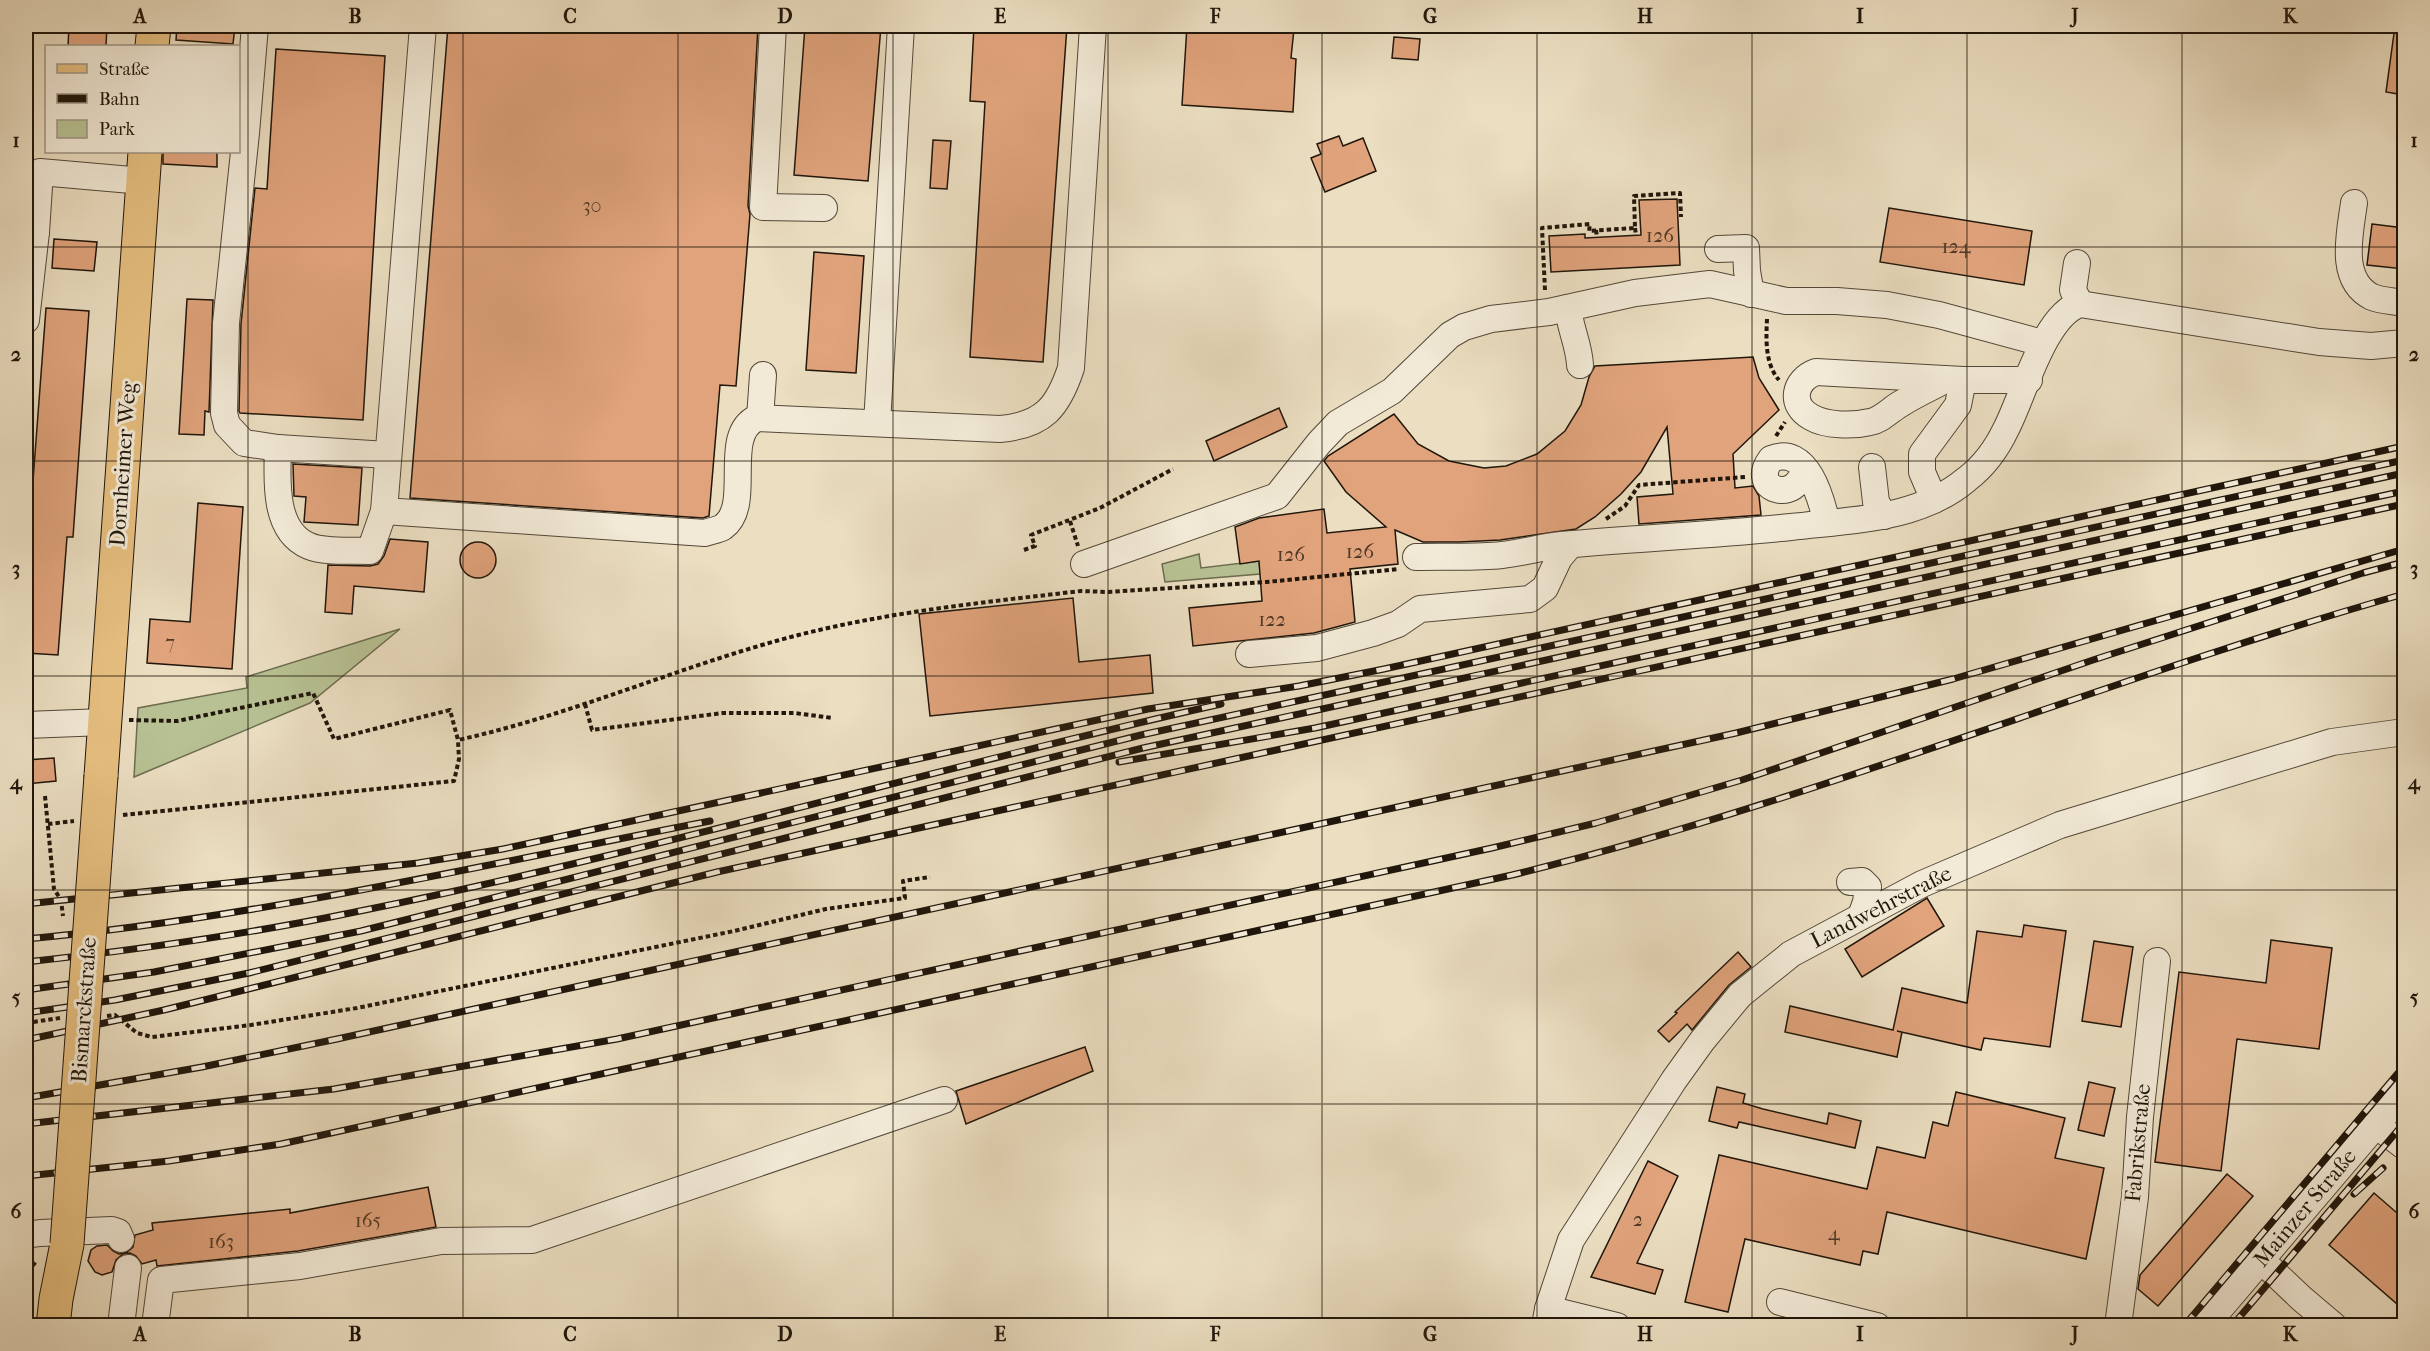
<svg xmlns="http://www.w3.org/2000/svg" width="2430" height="1351" font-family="'IM FELL French Canon',serif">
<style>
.green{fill:#b7c193;stroke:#6c6c4f;stroke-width:1.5}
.building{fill:#e0a37c;stroke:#20160b;stroke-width:1.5}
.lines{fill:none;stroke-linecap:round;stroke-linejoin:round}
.minor-casing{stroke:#534838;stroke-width:28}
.major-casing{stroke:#20160b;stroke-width:35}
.path{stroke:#20160b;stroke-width:4;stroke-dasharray:4.5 3;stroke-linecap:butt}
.minor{stroke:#f2ead7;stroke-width:26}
.major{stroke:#e6bf80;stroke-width:33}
.rail-casing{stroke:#20160b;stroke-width:7}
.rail{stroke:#f2ead7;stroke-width:4.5;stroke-dasharray:14;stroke-linecap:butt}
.major-bridge-casing{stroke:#20160b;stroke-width:35;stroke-linecap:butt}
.major-bridge{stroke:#e6bf80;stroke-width:33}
.grid{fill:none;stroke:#20160b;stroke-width:1.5;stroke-opacity:0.55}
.labels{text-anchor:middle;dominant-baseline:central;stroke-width:6;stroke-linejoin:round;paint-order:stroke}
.number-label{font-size:20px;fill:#503927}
.street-label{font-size:22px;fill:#20160b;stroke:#f2ead7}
.neatline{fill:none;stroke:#20160b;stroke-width:2}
.grid-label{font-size:20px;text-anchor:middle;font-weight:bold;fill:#20160b}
</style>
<rect width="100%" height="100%" fill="#ebdec1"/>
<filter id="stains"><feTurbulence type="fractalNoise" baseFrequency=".00333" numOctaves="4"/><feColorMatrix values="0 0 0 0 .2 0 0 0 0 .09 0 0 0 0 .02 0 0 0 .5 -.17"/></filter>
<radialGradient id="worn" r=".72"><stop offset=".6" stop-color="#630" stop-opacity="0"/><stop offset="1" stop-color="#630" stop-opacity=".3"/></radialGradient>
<g class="green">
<path d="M1199,554l2,14 58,-7 1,13 -95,8 -3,-18z"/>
<path d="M400,629l-90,74 -176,74 4,-69 109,-20 -1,-11z"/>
</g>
<g class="building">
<path d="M69,26h38l-1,20h-38z"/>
<path d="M177,26h58l-2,18 -57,-4z"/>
<path d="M448,26h310l-10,180 2,8 -14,172 -16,-1 -11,131 -6,2 -293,-20z"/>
<path d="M805,26h76l-13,155 -74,-6z"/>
<path d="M974,26h93l-24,336 -73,-5 15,-255 -15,-1z"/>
<path d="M1187,26l78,5v-4l29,2 -3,29 5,1 -3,53 -111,-7z"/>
<path d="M2395,26h9v69l-18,-3z"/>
<path d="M1394,37l26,2 -2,21 -26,-2z"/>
<path d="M276,49l109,7 -22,364 -123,-7 -1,-2 2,-87 14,-136 12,1z"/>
<path d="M1339,136l4,10 20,-8 13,33 -51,21 -14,-34 10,-4 -4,-10z"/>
<path d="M933,140l18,1 -4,48 -17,-1z"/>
<path d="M163,152h54v15l-54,-3z"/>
<path d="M1677,199l3,66 -129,7 -2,-36 36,-2v4l56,-3 -2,-35z"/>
<path d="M1889,208l143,23 -8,54 -144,-23z"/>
<path d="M2372,224l32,4v41l-37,-4z"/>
<path d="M54,239l43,3 -3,29 -42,-3z"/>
<path d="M814,252l50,4 -8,117 -50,-3z"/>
<path d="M187,299l26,1 -4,112 -4,-1 -1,24 -25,-1z"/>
<path d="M46,308l43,3 -16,226h-6l-9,118 -32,-2v-119h3z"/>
<path d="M1753,357l6,21 20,32 -46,44 2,34 18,-2 6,10 2,19 -122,9 -2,-27 36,-3 -6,-67 -26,45 -20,22 -26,23 -19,12 -76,11 -41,2h-36l-28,-12 3,34 -48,5 5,53 -41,11 -121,13 -4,-38 73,-7 -3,-40 -19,3 -5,-37 24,-9 65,-9 3,24 59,-6 -40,-35 -22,-31 4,-5 66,-42 24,30 31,17 35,7 22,-2 31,-12 28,-23 16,-26 8,-28 6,-11z"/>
<path d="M1279,408l8,19 -73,34 -8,-20z"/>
<path d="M293,464l69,4 -4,57 -54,-3 2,-25 -12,-1z"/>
<path d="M198,503l45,4 -11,162 -85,-6 3,-44 40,3z"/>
<path d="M390,539l38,3 -4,50 -70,-6 -2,28 -27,-2 3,-47 42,1 8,-2 6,-8z"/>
<circle cx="478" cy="560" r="18"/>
<path d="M1073,598l6,64 71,-7 3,38 -223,23 -11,-102z"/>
<path d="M54,758l2,23 -30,3v-24z"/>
<path d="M1927,898l17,28 -82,51 -17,-28z"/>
<path d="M2024,925l42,6 -16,116 -66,-9 -3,12 -84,-19 5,1 -5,25 -112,-25 5,-26 103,24 9,-42 65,15 10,-72 45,6z"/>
<path d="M2271,940l61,8 -13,101 -82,-10 -16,132 -66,-9 24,-190 87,11z"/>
<path d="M2094,941l39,6 -12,80 -39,-6z"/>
<path d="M1738,952l13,15 -22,18 -37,45 -5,-6 -18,18 -11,-11 19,-18 -2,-1z"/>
<path d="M1085,1047l8,24 -127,53 -10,-33z"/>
<path d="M2089,1082l26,6 -11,48 -26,-6z"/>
<path d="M1717,1087l28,7 -2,9 20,6 64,15 2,-11 32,8 -6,27 -116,-26 -2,6 -28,-7z"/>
<path d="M1956,1092l109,26 -10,40 49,10 -18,91 -199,-47 -9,42 -15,-3 -3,14 -115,-26 -17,73 -43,-10 34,-147 148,34 10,-42 48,11 8,-36 15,4z"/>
<path d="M1648,1161l30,15 -41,87 26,7 -8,24 -64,-17z"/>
<path d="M2227,1174l26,22 -95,110 -20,-17 2,-14z"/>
<path d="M428,1187l8,40 -138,24 -141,15 -1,-6 -14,4 -6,-8 -6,-3 -7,1 -7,6 -4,12 -10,3 -7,-3 -7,-11 3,-11 6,-4 10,-1 6,6 6,3 8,-2 6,-5 2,-12 18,-5 -1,-7 138,-14v4z"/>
<path d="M2374,1193l30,26v91l-75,-65z"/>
</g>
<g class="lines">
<g class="minor-casing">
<g id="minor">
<path d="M255,26l-9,107 -20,190 -2,90 3,12 17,18 34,5 109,7"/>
<path d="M423,26l-39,485 321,22c5,-2 13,-3 18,-6 31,-22 -3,-92 34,-109l243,11c44,-4 58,-22 71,-61l22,-342"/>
<path d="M773,26l-10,181 61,1"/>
<path d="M2354,203c-4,30 -16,77 18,94 9,4 23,4 32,6"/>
<path d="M26,232h10l4,-60 103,9"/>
<path d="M1718,249l28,-1 1,23 4,23"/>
<path d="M2077,263l-4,27 7,14"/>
<path d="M1568,308c2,20 11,37 12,57"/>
<path d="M26,320l10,-88"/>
<path d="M1947,379c-15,8 -31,15 -45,24 -10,5 -20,17 -32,19 -17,4 -44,4 -59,-5 -22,-12 -17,-37 5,-45l147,8h66"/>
<path d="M760,418l3,-43"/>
<path d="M877,423l24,-397"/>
<path d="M278,448c-1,31 -5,83 31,98 17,7 42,4 61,5l14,-40"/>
<path d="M1872,467l4,35 8,14"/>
<path d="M1804,469c-7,36 -56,21 -33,-10 36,-15 50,39 56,64"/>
<path d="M1934,500l-12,-28v-18l36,-49 5,-25"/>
<path d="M1416,557c29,-1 58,1 86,-2 20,-2 39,-8 59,-10 76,-7 153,-10 230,-18 60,-7 128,-7 176,-48 17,-13 30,-31 39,-50 17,-32 38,-114 74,-125l239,38 52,4 33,-3"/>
<path d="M1084,564l193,-68 42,-53 19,-20 54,-32 58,-56 14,-8 27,-8 58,-7 86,-19 75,-9 76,17h51l50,4 52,10 103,28"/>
<path d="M1249,654l68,-6 56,-15 25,-9 22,-15 110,-10 15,-11 14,-30 11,-13"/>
<path d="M26,725l78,-3"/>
<path d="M1850,882l12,-1 6,6 -2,15 -5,14"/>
<path d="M2376,1125l28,21"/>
<path d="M26,1235l14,-2 72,-3 6,2 3,7"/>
<path d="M2261,1260l40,38 33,28"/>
<path d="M1780,1302l97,24"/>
<path d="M1548,1309l69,17"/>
<path d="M121,1326l7,-58"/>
<path d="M155,1326l6,-46 139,-14 141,-25 91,-1 412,-140"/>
<path d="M1545,1326l3,-17 23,-69 103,-160 28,-39 38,-46 51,-41 131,-70 138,-59 272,-83 72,-10"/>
<path d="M2118,1326l17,-129 5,-80 17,-156"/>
<path d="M2205,1326l199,-234"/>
</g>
</g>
<g class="major-casing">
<g id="major">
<path d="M152,46l2,-20"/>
<path d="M101,776l44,-624"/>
<path d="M53,1326l3,-27 11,-55"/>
</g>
</g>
<g class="path">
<path d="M1635,228l1,7"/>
<path d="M1596,230l1,7"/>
<path d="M1545,290l-3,-62 48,-4 -1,7 46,-3 -1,-32 46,-3 1,24"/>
<path d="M1767,319c-1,21 -2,45 12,61"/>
<path d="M1776,436l9,-14"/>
<path d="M1606,519l19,-13 14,-21 106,-8"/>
<path d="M1070,521l8,25"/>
<path d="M1024,550l11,-4 -4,-11 69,-27 73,-39"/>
<path d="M585,704l7,26 131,-17h71l39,5"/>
<path d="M129,720l48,1 136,-28 21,46 116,-29 8,30c109,-24 211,-69 318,-99 100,-28 202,-38 305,-50l27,1 158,-10 133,-13"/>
<path d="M45,796l9,93 7,11 2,16"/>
<path d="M123,815l331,-34 5,-22 -1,-18"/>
<path d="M48,824l26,-3"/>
<path d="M107,1016l8,-1 22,18 15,4 99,-12 106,-17 377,-77 92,-22 79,-11 -2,-17 27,-4"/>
<path d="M26,1023l34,-5"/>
<path d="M26,1258l11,8"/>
</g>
<use href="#minor" class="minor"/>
<use href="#major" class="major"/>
<g class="rail-casing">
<g id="rail">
<path d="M1119,762l196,-34 1089,-237"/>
<path d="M26,904l392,-41 85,-14 645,-140 151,-23 85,-17 1020,-223"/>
<path d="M26,939c230,-21 456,-74 684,-118"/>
<path d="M26,962c112,-12 223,-28 334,-51 289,-58 573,-143 861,-207"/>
<path d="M26,990l128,-18 207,-41 780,-196 1263,-275"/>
<path d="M26,1013l89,-13 134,-27 894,-225 1261,-275"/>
<path d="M26,1040l138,-30 553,-138 1687,-368"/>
<path d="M26,1098l176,-31 135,-28 1399,-306 217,-54 451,-130"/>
<path d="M26,1124l308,-35 283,-50 875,-191 104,-25 146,-43 351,-120 270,-87 41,-11"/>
<path d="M26,1176l143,-15 112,-17 1231,-269c304,-74 592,-196 892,-281"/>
<path d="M2354,1194l29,-26"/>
<path d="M2184,1326l220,-260"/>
<path d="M2232,1326l172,-203"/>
</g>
</g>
<use href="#rail" class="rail"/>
<g class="major-bridge-casing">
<path id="major-bridge" d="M67,1244l34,-468"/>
</g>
<use href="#major-bridge" class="major-bridge"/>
</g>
<path class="grid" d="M248,26v1300M463,26v1300M678,26v1300M893,26v1300M1108,26v1300M1322,26v1300M1537,26v1300M1752,26v1300M1967,26v1300M2182,26v1300M26,247h2378M26,461h2378M26,676h2378M26,890h2378M26,1104h2378"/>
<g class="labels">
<g class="number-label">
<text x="592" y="205">30</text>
<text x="1660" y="235">126</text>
<text x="1956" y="246">124</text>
<text x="1360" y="551">126</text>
<text x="1291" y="554">126</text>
<text x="1272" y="619">122</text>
<text x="170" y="642">7</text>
<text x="1638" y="1219">2</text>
<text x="368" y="1220">165</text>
<text x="1834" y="1233">4</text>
<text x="221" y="1241">163</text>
</g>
<g class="street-label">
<text transform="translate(123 464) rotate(-86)">Dornheimer Weg</text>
<text transform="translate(1881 907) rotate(-27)">Landwehrstraße</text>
<text transform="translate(84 1010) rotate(-86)">Bismarckstraße</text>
<text transform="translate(2138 1143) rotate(-85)">Fabrikstraße</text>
<text transform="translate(2305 1208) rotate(-50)">Mainzer Straße</text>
</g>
</g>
<rect width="2430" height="1351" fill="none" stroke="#ebdec1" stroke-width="66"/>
<rect x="45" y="45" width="195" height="108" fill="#f2ead7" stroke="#9e9585" stroke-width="1.5"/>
<rect x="57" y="64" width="30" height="9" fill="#e6bf80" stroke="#9e9585" stroke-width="1.5"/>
<text x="99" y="75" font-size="18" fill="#20160b">Straße</text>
<rect x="57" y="94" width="30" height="9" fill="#20160b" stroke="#9e9585" stroke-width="1.5"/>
<text x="99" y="105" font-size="18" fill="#20160b">Bahn</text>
<rect x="57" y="120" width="30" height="18" fill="#b7c193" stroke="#9e9585" stroke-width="1.5"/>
<text x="99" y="135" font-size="18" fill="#20160b">Park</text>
<rect x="33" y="33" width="2364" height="1285" class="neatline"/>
<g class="grid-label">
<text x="140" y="23">A</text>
<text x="355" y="23">B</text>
<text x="570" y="23">C</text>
<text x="785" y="23">D</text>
<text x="1000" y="23">E</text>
<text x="1215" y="23">F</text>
<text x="1430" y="23">G</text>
<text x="1645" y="23">H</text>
<text x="1860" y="23">I</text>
<text x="2075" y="23">J</text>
<text x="2290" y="23">K</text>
<text x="16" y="147">1</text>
<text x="2414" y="147">1</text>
<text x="16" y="361">2</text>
<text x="2414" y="361">2</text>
<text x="16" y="575">3</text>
<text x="2414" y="575">3</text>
<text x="16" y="789">4</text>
<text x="2414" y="789">4</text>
<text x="16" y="1004">5</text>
<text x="2414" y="1004">5</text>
<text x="16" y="1218">6</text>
<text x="2414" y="1218">6</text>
<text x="140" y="1341">A</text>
<text x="355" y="1341">B</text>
<text x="570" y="1341">C</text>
<text x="785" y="1341">D</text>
<text x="1000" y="1341">E</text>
<text x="1215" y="1341">F</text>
<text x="1430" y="1341">G</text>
<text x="1645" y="1341">H</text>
<text x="1860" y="1341">I</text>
<text x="2075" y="1341">J</text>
<text x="2290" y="1341">K</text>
</g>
<rect width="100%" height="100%" filter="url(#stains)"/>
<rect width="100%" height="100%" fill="url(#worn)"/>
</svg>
